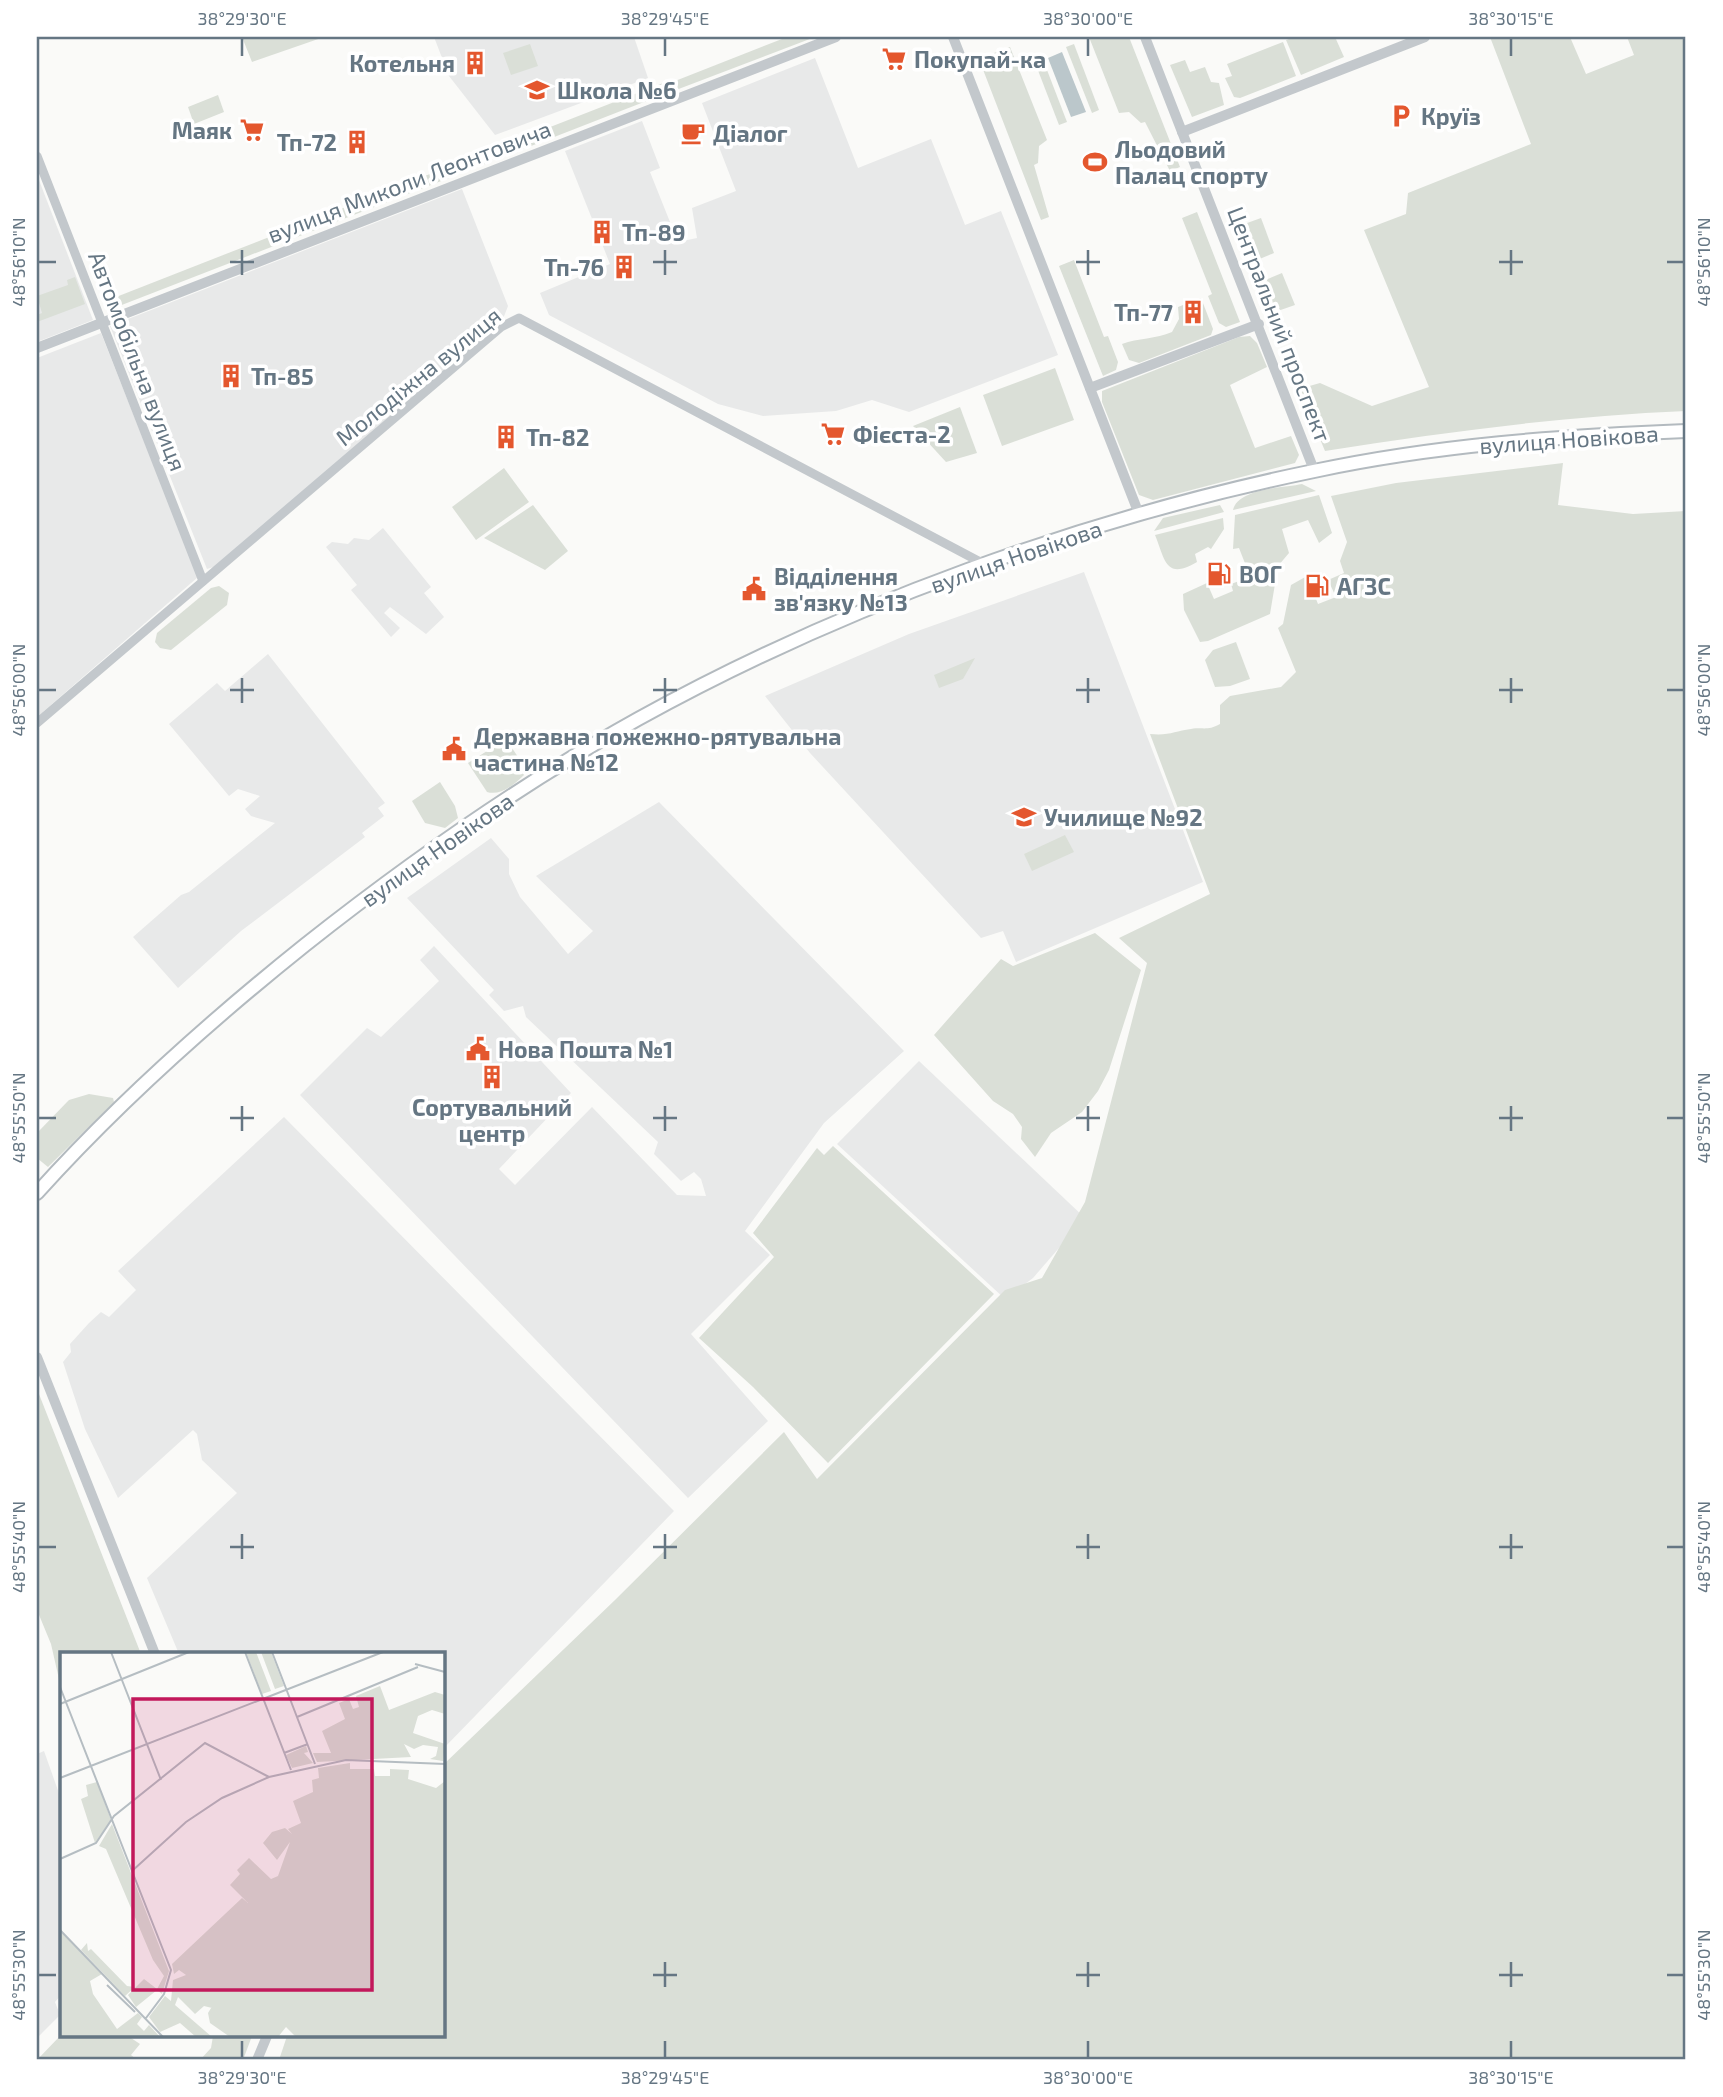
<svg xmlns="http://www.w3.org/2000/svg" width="1723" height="2097" font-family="'Exo 2',sans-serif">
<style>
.built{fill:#e8e9e9}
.green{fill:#dadfd7}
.water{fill:#bbc7cb}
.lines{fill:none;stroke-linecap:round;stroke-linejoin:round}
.secondary-casing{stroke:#b3babf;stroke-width:16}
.minor{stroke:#c3c8cc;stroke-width:9}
.tertiary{stroke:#c3c8cc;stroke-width:10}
.secondary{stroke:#fff;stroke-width:12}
.ticks{fill:none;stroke:#657683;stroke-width:2.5}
.labels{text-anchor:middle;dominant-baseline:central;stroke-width:7;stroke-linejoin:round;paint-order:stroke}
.poi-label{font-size:23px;font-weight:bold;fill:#657683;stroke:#fff;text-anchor:start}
.street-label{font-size:23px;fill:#657683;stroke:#fff}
.inset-road{fill:none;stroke:#b5bdc2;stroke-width:2}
.view{fill:#c2185b;fill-opacity:0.15;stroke:#c2185b;stroke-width:3.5}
.inset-edge{fill:none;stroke:#657683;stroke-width:3.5}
.neatline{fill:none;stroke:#657683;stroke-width:2.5}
.ticks-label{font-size:18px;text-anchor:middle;fill:#657683}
</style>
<rect width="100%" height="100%" fill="#fafaf8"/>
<g class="built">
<path d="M434,37h200l14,41 -153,57 -46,-59z"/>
<path d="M815,58l43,110 73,-29 34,86 36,-14 57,144 -149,57 -37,-12 -36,11 -73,5 -45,-12 -169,-89 -9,-22 70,-29 -45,-113 77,-30 18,47 -10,4 28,70 19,-4 -5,-30 44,-17 -34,-88z"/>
<path d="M37,175l56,145 -56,22z"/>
<path d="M462,189l46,117 -5,13 -283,246 -13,4 -97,-243z"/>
<path d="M101,333l97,244 -161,140v-359z"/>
<path d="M383,528l48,59 -7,6 20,24 -18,17 -36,-27 -6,6 16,15 -9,9 -40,-47 6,-5 -31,-38 6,-5 16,2 6,-6 15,2z"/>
<path d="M1084,572l119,310 -187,80 -13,-31 -22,7 -171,-185 -45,-57 144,-62z"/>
<path d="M268,654l117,149 -7,5 6,8 -22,17 3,4 -124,94 -63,57 -45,-51 48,-42 8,-3 86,-69 -24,-7 -6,-7 15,-13 -22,-7 -9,7 -60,-72 48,-41 8,8z"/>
<path d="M659,802l245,249 -80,72 -79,108 25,24 -79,79 77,87 -80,77 -388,-403 67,-67 14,9 58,-56 -19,-21 14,-14 137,147 -72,76 16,16 77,-78 85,88 29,1 -5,-17 -7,-7 -13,9 -27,-27 4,-12 -132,-125 -3,-11 -19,5 -15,-16 5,-5 -87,-92 84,-60 18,21v15l11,23 48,57 25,-23 -57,-55z"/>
<path d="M919,1061l166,157 -52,60 -28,21 -168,-155z"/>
<path d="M284,1117l390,394 -231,238v-95h-264l-32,-76 90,-85 -35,-33 -5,-26 -4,-4 -75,68 -33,-69 -22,-67 8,-10 -1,-8 19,-21 12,-11 8,5 27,-27 -18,-19z"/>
<path d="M44,1751l17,48v196l-6,7 5,13 -23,23v-284z"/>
</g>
<g class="green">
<path d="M242,37h82l-72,25z"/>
<path d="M787,37h28l-139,53 -6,-7z"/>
<path d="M1089,37h40l51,130 -10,4 -25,-49 -4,1 -12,-11 -10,1z"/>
<path d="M1295,37h40l9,20 -43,18 -15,-35z"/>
<path d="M1490,37h80l16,37 48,-19 -7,-18h59v374c-121,5 -241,21 -361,40l-26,-62 21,-6 52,23 57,-19 -65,-157 42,-16 2,-21 123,-49z"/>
<path d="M1283,42l13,34 -56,22 -6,-1 -9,-19 7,-2 -5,-12z"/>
<path d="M530,44l8,22 -27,9 -8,-22z"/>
<path d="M1074,44l25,66 -7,3 -26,-66z"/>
<path d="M1010,47l37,93 -8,6 -1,17 -4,2 15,52 -8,3 -59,-153 -1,-9z"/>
<path d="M1042,57l25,65 -8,3 -25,-65z"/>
<path d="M1185,60l5,12 15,-5 6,15 8,1 5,22 -32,12 -22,-52z"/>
<path d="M663,83l4,10 -172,67 -4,-10z"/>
<path d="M218,95l6,17 -30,12 -6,-17z"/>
<path d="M486,152l4,10 -376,146 -3,-9z"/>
<path d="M1197,212l43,110 -14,5 -7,-4 -11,-27 4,-2 -30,-76z"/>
<path d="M1261,218l13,35 -24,10 -14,-36z"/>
<path d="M1074,260l30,77 4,-1 10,26 -2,8 -13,6 -44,-110z"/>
<path d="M1282,273l13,32 -23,8 -1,-11 -13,-19z"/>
<path d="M75,277l10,27 -48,18v-7l5,-2 -5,-17 31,-11 -1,-5z"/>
<path d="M1201,298l12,31 -2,6 -72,28 -10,-3 -7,-16c16,-6 34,-5 50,-12l7,-13 -1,-12z"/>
<path d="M1250,336l7,7 10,24 -37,18 25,63 36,-12 8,19 -4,8 -142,37 -14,-5 -37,-93v-11l137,-54z"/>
<path d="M1055,368l19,52 -72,26 -19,-51z"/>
<path d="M960,407l17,46 -31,9 -33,-36z"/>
<path d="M1563,463l-5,42 75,9 53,-3v1549h-1407l8,-24h156v-271l172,-165 169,-168 33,47 188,-189 37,-12 43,-76 62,-239 -28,-25 91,-44 -60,-160c19,2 25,-3 41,-5 13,-2 17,2 29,-5v-19l10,-9 51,-9 15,-15 -18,-44 5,-4 8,-39 16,-9 11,28 18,-7 -8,-17 16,-7 -4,-12 7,-19 -16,-46 65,-13z"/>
<path d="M504,468l25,34 -53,38 -24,-33z"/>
<path d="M1302,484l14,7 -83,19c5,-22 51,-22 69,-26z"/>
<path d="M1319,495l13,38 -13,10 -11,-23 -26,9 7,24 -11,13 -8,48 -62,27 -8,1 -16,-32 -1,-16 24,-11 7,16 19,-8 -2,-7 11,-4 -2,-6 8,-3 -9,-23 -6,1 2,-34z"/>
<path d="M533,505l35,46 -23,19 -61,-32z"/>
<path d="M1220,505l4,7 -70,19 9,-13z"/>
<path d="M1223,518l1,11 -13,20 -3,-2 -13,7 2,8c-32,19 -32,-3 -42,-27z"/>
<path d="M219,586l10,7 -2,12 -56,45 -11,-2 -5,-6 2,-9 54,-45z"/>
<path d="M1236,642l14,37 -20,7 -15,1 -10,-27 8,-10z"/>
<path d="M975,658l-12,21 -24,9 -5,-13z"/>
<path d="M506,739l16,24 2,12c-10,10 -24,21 -37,17l-19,-29z"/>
<path d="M440,782l15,24 3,12 -13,10 -20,-5 -13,-22z"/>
<path d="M1065,835l9,17 -42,19 -8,-17z"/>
<path d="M1095,933l46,37 -32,100 -11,21 -16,21 -31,21 -16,24 -14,-18 1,-12 -9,-13 -20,-13 -59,-66 67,-76 12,7z"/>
<path d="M89,1094l24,4 1,4 -66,65 -11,-9v-25l32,-33z"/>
<path d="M833,1146l161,148 -166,169 -75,-76 -54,-49 75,-81 -21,-24 64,-85 7,7z"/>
<path d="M37,1389l104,265h-80v34l-10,-44 -14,-34z"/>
<path d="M61,2035l67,1 12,8 -9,11 6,5h-100z"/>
<path d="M213,2036h39l-9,24h-43l11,-12z"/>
</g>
<path class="water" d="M1062,52l24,60 -15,5 -23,-59z"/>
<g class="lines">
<g class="secondary-casing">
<path id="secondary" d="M37,1193c81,-90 173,-172 268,-248 105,-83 216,-161 333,-226 204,-113 448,-201 676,-248 122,-26 248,-35 372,-40"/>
</g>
<g class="minor">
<path d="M37,156l166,425"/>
<path d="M37,723l464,-396 18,-9 465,246"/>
</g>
<g class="tertiary">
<path d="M953,37l186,477"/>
<path d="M1145,37l169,433"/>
<path d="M1182,132l243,-95"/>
<path d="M37,348l799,-311"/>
<path d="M1090,388l169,-64"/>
<path d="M37,1357l118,297"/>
<path d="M257,2060l10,-24"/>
</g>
<use href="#secondary" class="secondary"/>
</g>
<path class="ticks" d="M242,38v18M665,38v18M1088,38v18M1511,38v18M242,250v25M665,250v25M1088,250v25M1511,250v25M38,262h18M230,262h24M653,262h24M1076,262h24M1499,262h24M1667,262h17M242,678v25M665,678v25M1088,678v25M1511,678v25M38,690h18M230,690h24M653,690h24M1076,690h24M1499,690h24M1667,690h17M242,1106v25M665,1106v25M1088,1106v25M1511,1106v25M38,1118h18M230,1118h24M653,1118h24M1076,1118h24M1499,1118h24M1667,1118h17M242,1534v25M665,1534v25M1088,1534v25M1511,1534v25M38,1547h18M230,1547h24M653,1547h24M1076,1547h24M1499,1547h24M1667,1547h17M665,1962v25M1088,1962v25M1511,1962v25M38,1975h18M653,1975h24M1076,1975h24M1499,1975h24M1667,1975h17M242,2041v17M665,2041v17M1088,2041v17M1511,2041v17"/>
<defs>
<g id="supermarket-bare" transform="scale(1.89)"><path d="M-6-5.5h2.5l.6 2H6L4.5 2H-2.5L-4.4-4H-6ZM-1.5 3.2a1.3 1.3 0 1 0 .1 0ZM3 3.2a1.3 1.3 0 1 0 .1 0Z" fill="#e4572e" stroke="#fff" stroke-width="2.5" paint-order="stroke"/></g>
<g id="building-bare" transform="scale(1.89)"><path d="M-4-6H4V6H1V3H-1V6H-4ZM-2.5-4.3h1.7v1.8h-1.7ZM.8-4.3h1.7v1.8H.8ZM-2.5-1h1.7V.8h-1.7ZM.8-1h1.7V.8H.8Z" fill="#e4572e" stroke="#fff" stroke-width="2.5" paint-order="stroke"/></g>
<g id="school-bare" transform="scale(1.89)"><path d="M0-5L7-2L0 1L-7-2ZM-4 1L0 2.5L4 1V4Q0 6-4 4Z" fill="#e4572e" stroke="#fff" stroke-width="2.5" paint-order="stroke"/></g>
<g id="parking-bare" transform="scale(1.89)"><path d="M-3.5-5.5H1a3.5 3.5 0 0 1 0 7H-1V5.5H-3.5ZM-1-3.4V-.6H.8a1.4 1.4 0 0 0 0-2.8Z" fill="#e4572e" stroke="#fff" stroke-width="2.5" paint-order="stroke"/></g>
<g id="cafe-bare" transform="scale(1.89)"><path d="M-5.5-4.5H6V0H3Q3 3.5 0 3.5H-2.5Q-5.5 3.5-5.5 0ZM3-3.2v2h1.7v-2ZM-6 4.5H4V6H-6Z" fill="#e4572e" stroke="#fff" stroke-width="2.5" paint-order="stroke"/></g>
<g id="stadium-bare" transform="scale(1.89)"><path d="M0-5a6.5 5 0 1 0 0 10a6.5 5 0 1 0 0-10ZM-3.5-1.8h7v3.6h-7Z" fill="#e4572e" stroke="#fff" stroke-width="2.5" paint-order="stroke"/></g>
<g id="fuel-bare" transform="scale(1.89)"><path d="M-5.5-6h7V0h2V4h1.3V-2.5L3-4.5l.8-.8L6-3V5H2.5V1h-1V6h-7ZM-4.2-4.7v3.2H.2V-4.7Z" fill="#e4572e" stroke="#fff" stroke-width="2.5" paint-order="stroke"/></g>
<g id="civic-bare" transform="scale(1.89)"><path d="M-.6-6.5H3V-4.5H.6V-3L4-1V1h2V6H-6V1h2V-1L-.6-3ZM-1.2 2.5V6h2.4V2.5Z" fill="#e4572e" stroke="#fff" stroke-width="2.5" paint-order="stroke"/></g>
<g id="university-bare" transform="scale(1.89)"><path d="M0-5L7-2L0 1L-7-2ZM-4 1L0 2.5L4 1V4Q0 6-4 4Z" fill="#e4572e" stroke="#fff" stroke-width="2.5" paint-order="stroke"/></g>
</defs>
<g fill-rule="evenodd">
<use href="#supermarket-bare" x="894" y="59"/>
<use href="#building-bare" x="475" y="63"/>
<use href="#school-bare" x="537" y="90"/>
<use href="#parking-bare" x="1401" y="116"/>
<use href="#supermarket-bare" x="252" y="130"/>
<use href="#cafe-bare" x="693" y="133"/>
<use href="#building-bare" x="357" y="142"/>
<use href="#stadium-bare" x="1095" y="162"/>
<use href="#building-bare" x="602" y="232"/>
<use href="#building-bare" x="624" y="267"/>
<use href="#building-bare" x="1193" y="312"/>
<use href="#building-bare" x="231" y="376"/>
<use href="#supermarket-bare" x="833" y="434"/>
<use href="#building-bare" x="506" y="437"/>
<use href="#fuel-bare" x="1219" y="574"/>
<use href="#fuel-bare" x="1317" y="586"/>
<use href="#civic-bare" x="754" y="589"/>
<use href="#civic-bare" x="454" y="749"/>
<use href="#university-bare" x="1024" y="817"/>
<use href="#civic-bare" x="478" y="1049"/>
<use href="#building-bare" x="492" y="1077"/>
</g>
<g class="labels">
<g class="poi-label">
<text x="914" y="59">Покупай-ка</text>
<text x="455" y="63" text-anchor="end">Котельня</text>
<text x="557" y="90">Школа №6</text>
<text x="1421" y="116">Круїз</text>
<text x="232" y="130" text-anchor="end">Маяк</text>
<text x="713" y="133">Діалог</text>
<text x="337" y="142" text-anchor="end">Тп-72</text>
<text x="1115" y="149">Льодовий<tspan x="1115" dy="26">Палац спорту</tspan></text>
<text x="622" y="232">Тп-89</text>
<text x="604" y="267" text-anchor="end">Тп-76</text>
<text x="1173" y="312" text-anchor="end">Тп-77</text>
<text x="251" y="376">Тп-85</text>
<text x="853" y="434">Фiєста-2</text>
<text x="526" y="437">Тп-82</text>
<text x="1239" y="574">ВОГ</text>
<text x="774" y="576">Відділення<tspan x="774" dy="26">зв'язку №13</tspan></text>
<text x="1337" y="586">АГЗС</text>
<text x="474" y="736">Державна пожежно-рятувальна<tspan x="474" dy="26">частина №12</tspan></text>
<text x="1044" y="817">Училище №92</text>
<text x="498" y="1049">Нова Пошта №1</text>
<text x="492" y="1107" text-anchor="middle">Сортувальний<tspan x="492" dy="26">центр</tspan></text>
</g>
<g class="street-label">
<text transform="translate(409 181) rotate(-21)">вулиця Миколи Леонтовича</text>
<text transform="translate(1280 324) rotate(69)">Центральний проспект</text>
<text transform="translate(138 361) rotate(69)">Автомобільна вулиця</text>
<text transform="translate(418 376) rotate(-39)">Молодіжна вулиця</text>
<text transform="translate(1569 439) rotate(-4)">вулиця Новікова</text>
<text transform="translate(1016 556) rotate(-19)">вулиця Новікова</text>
<text transform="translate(437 849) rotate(-35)">вулиця Новікова</text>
</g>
</g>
<g transform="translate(60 1652)">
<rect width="385" height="385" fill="#fafaf8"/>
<path d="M186,0h10l15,39 -9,3zM201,0h10l13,34 -9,3zM320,34l9,24 46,-18 10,3v19l-13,-4 -14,6 -5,17 32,11 -2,17 -13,-2 6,-3 2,-9 -15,-2 -9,4 -10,-5 7,13 -94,5 -4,-9h18l-9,-22 23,-12 -6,-16 10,-4 4,10 6,-2 -3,-11zM246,94l2,6 -4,1 9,10 -21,5 -6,-13zM290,111v6h24l1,7h15v-7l19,1 -1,9 28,9 9,-7v256h-149l-10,-10 -8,10h-48l-20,-14 -2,-10 8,-13 -4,8 -8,-2 -9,8 -17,-17 -3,8 37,32h-16l-16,-14 -20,9 -11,-15 16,-21 6,5 2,-21 13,-5 -7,-5 -5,4 -2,-10 70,-66 6,5 -18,-18 10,-11 -3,-4 12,-12 22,21 7,-3 12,-34 -13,18 -14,-17 9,-11 13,-4 7,6 -4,-5 13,-6 -8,-22 20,-9 -1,-12 7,-2 -1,-10zM37,130l14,38 -16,23 -14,-44 7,-3 -2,-11zM52,172l57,147 -7,23 -5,-4 -21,17 -8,-12 16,-16 13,10 7,-13 -11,-16 -47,-111 -7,-3zM0,279l42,43 -12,7 3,13 24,35 21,-16 4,4 -5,7 7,7 5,-6 11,12h-100zM27,291l1,8 3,-2 36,37 8,1 -10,9 -44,-46z" fill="#dadfd7"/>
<path class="inset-road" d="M51,0l50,128M185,0l46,118M212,0l43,112M355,12l30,8M0,35l72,184M0,52l129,-52M237,65l121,-50M224,101l24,-9M0,126l323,-126M0,207l36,-16 18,-27 91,-73 64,34M72,219l39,99 -7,24 -18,24M72,219l54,-49 36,-24 47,-21 77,-17 99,4M0,278l103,107M47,333l28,27"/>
<path class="view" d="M73,47h239v291h-239z"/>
<rect width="385" height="385" class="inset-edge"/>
</g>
<rect width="1723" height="2097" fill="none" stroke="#ffffff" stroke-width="77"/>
<rect x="38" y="38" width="1646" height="2020" class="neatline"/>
<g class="ticks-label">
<text x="242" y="25">38°29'30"E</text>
<text x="665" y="25">38°29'45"E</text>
<text x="1088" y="25">38°30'00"E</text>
<text x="1511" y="25">38°30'15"E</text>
<text transform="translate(19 262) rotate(-90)" y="6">48°56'10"N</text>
<text transform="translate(1704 262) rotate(-90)" y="6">48°56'10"N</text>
<text transform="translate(19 690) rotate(-90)" y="6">48°56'00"N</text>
<text transform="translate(1704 690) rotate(-90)" y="6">48°56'00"N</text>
<text transform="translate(19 1118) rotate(-90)" y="6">48°55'50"N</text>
<text transform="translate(1704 1118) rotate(-90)" y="6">48°55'50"N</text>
<text transform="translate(19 1547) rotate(-90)" y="6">48°55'40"N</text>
<text transform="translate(1704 1547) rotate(-90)" y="6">48°55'40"N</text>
<text transform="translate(19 1975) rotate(-90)" y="6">48°55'30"N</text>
<text transform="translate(1704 1975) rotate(-90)" y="6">48°55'30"N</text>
<text x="242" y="2084">38°29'30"E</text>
<text x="665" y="2084">38°29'45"E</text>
<text x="1088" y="2084">38°30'00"E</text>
<text x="1511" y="2084">38°30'15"E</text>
</g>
</svg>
